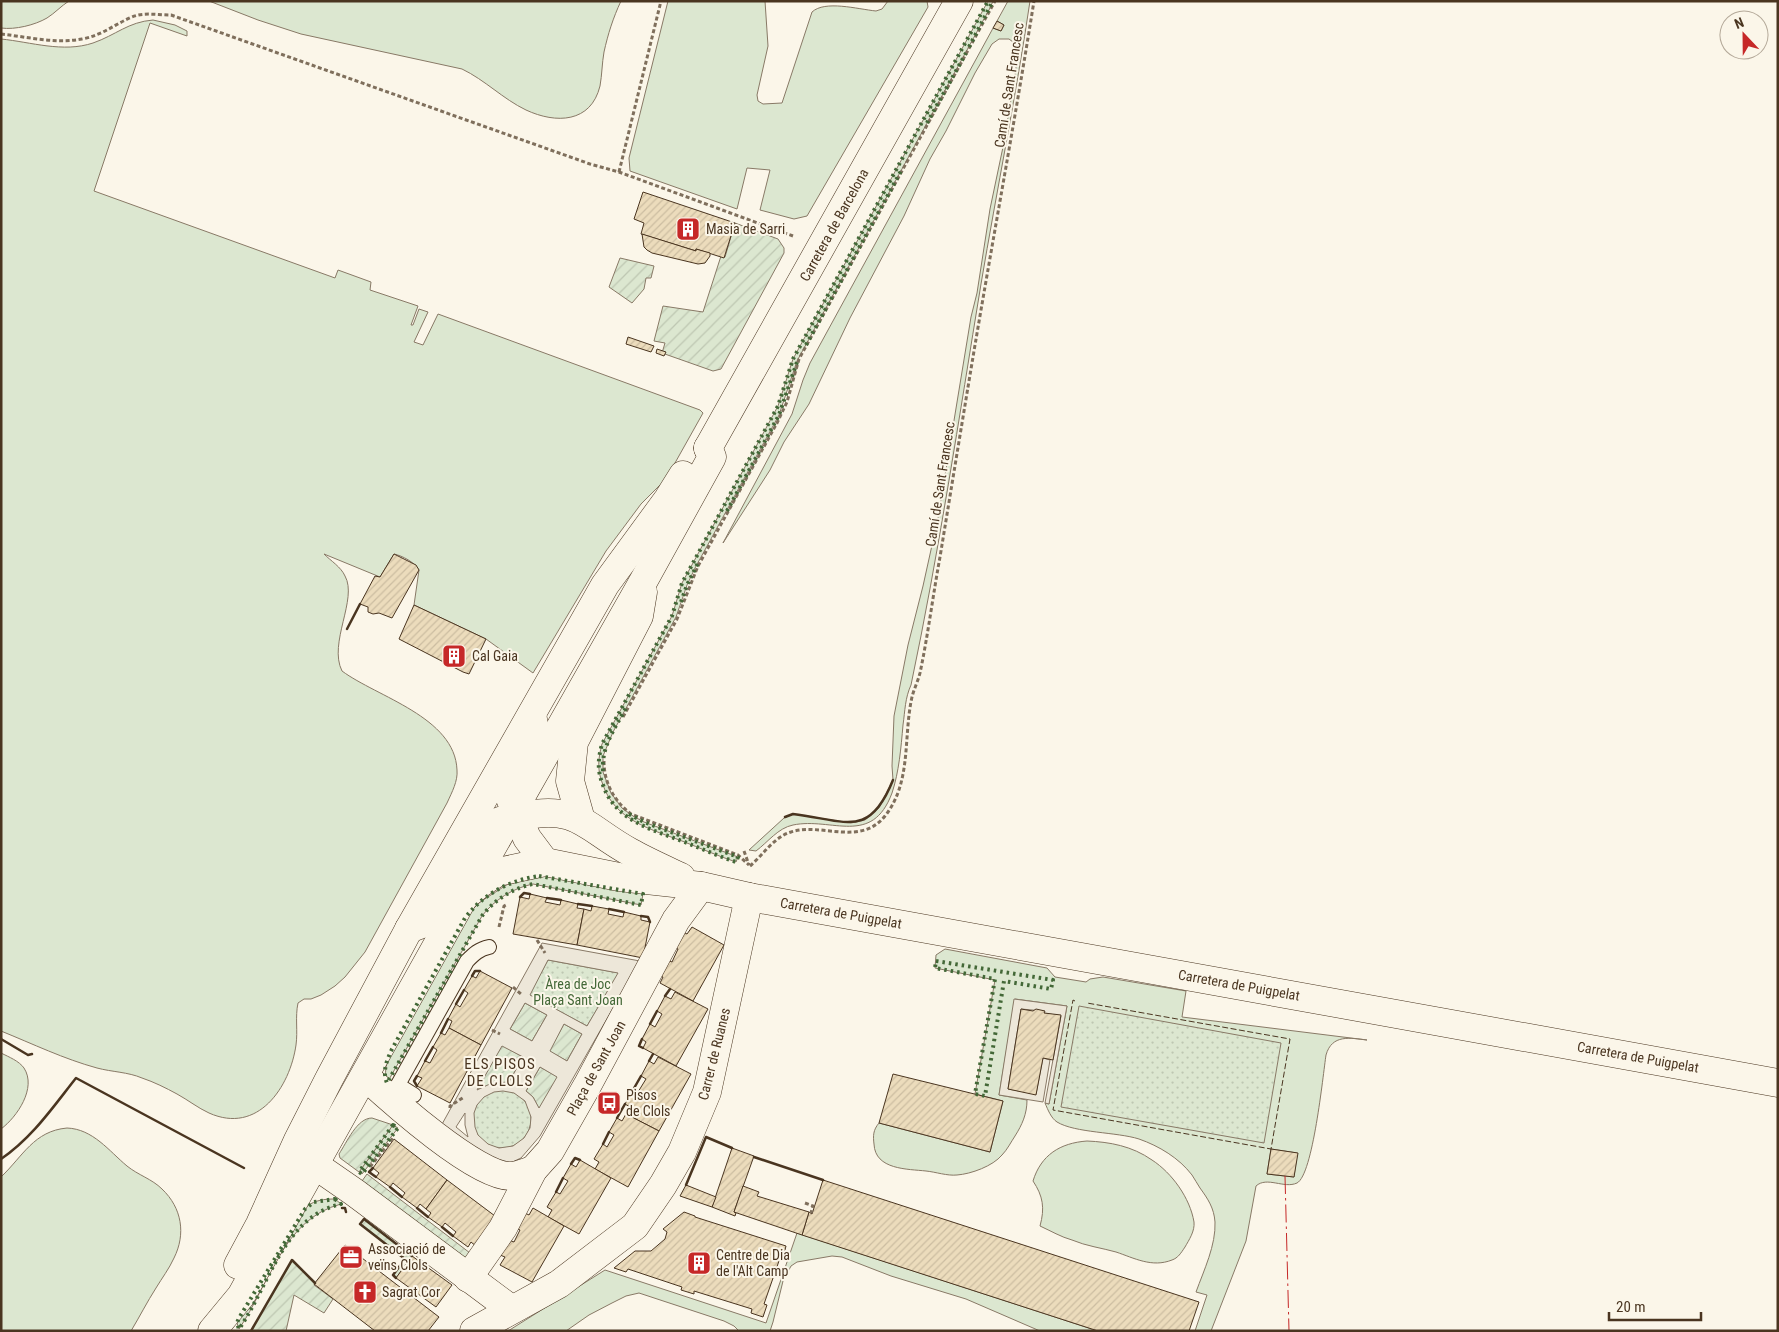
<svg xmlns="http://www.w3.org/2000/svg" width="1779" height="1332" font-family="'Roboto Condensed',sans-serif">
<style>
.grass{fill:#dce7d0;stroke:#887966;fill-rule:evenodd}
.park{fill:url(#park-dots);stroke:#887966}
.garden{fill:url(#garden-furrows);stroke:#887966}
.parking{fill:#ede7d9;stroke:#887966;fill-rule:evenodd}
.building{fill:url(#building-hatch);stroke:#4a3520}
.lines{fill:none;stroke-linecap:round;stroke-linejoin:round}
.service-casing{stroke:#4a3520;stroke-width:16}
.minor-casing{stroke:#4a3520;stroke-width:29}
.tertiary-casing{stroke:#4a3520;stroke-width:29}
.primary-casing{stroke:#4a3520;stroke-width:29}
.path{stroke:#7f6f5c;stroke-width:3;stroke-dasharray:4 2.5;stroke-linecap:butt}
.service{stroke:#fbf6e9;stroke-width:14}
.minor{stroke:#fbf6e9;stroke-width:28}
.tertiary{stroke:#fbf6e9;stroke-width:28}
.primary{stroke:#fbf6e9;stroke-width:28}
.hedge{stroke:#436837;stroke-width:4;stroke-dasharray:2.5 4;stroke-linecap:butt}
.fence{stroke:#4a3520;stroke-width:1;stroke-dasharray:6 2.5;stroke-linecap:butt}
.wall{stroke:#4a3520;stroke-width:2.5}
.power{stroke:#c62828;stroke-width:1;stroke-dasharray:18 4 2.5 4;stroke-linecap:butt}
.labels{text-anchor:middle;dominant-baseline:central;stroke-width:4;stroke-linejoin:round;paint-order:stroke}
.street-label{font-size:14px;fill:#4a3520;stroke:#fbf6e9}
.poi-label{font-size:14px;fill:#4a3520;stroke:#fbf6e9;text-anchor:start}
.park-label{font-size:14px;fill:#436837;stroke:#fbf6e9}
.neighbourhood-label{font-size:15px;letter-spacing:1px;fill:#4a3520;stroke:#fbf6e9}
</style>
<defs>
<pattern id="park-dots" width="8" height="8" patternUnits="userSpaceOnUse" patternTransform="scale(1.25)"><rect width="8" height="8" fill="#dce7d0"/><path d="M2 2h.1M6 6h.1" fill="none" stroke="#bec7b2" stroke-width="1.8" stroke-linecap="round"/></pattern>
<pattern id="garden-furrows" width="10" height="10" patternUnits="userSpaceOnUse" patternTransform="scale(1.25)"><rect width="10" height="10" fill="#dce7d0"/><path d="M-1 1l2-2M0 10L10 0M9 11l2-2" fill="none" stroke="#bec7b2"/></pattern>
<pattern id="building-hatch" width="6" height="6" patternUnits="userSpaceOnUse" patternTransform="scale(1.25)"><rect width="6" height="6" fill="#ecdcbc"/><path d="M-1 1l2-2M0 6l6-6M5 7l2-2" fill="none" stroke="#ccbda1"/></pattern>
</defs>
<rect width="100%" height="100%" fill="#fbf6e9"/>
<g class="grass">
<path d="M1,1h68c-8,5 -14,12 -22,17 -12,7 -32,12 -46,10z"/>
<path d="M209,1h412c-8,17 -13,33 -17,51 -2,11 -2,23 -4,34 -9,37 -44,38 -74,24 -23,-11 -41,-30 -64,-41l-161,-35 -43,-14z"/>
<path d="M668,1h97l3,45 -11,49 1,6 5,3 19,-1 30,-91c13,-12 45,-3 64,-1l6,-2 6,-8h39l1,6 -121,209 -13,3 -34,-9 10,-40 -23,-2 -10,41 -107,-38 -1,-13z"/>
<path d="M988,1h5l-3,7 -193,353 -18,54 -84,153 -8,17 -11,32 -63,115 -10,24v16l8,21 11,15 11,8 11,6 94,35 -2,5c-18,-6 -36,-14 -54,-21 -32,-12 -67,-21 -79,-56 -6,-15 -5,-26 -1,-41l70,-128 10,-33 11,-20 85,-157 15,-47z"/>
<path d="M1008,1h22c-14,95 -33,188 -49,283 -22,134 -42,268 -70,401 -6,13 -6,26 -8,40 -2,23 -4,47 -11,68 -20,54 -60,24 -99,32 -15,3 -25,17 -37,26l-7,-1 35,-32 9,-4 58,9 14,-3 14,-12 14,-28 -1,-14 2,-50 14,-71 15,-59 15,-68 33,-201 6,-24 13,-84 13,-62 13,-78 1,-24 -8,-6h-10l-7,5 -17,29 -29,58 -16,28 -26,57 -54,102 -41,86 -25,38 -14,28 -47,73 69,-129 11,-34 7,-17 182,-333 1,-2 8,3 3,-6 -7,-4z"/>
<path d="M153,20l22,5 12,6v5l-37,-13 -56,168 241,87 3,-8 33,12 -1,8 48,16 -7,19h2l6,-16 9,3 -14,30 9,3 15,-31 262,96 3,3 -37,66 -25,25 -35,47 -73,122 -47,-34 -72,-34 5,-35c-5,-8 -16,-14 -25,-16l-14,23 -56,-23c7,7 17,13 21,22 13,23 -17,67 -3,95 35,26 113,46 115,99 1,11 -5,22 -10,33l-82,149 -20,25 -10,9 -14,9 -10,4h-7l-6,4c-3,14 0,28 -2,42 -6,42 -38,90 -87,68 -11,-5 -21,-13 -32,-19 -11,-6 -23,-12 -35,-16 -14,-6 -30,-6 -45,-10 -33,-9 -64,-24 -96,-37v-992c30,3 62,14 92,4 23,-8 35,-21 60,-23z"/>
<path d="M545,876l98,18 -2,11 -108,-21c-20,4 -39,16 -51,32l-95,167c-3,-10 -1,-17 2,-26l80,-144 11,-11 28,-18z"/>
<path d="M945,949l102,19 8,9 31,5 4,-3 13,-2 83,14 -4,26 185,23c-17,-2 -35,-6 -41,15 -3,20 -13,120 -29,128 -13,6 -30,-7 -41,3l-10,55 -35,90h-16l12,-36 -11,-3c8,-22 20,-47 19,-70 -1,-14 -7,-23 -15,-34 -3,-4 -5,-9 -8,-13 -13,-17 -33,-29 -53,-36 -22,-7 -64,-6 -82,-17 -6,-4 -9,-12 -12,-19l4,1 18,-98 -52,-7 -16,96 28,5c0,14 -5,25 -12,36 -4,6 -8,14 -13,19 -9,11 -31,19 -45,20 -10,1 -21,-3 -31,-4 -18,-2 -51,-1 -52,-27 -1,-8 -1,-14 5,-21l111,29 13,-51 -28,-7 20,-114 -60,-12 1,-13zM1271,1149l26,4 -3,24 -27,-3z"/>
<path d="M1,1053c8,4 18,8 23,15 13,20 -7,49 -23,61z"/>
<path d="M393,1125l5,3 -36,46 -3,-2z"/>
<path d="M67,1128c26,1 42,23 60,38 11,9 25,13 35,23 20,19 24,45 12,69 -5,11 -12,20 -18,30 -9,14 -16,28 -25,43h-130v-154c22,-21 33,-46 66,-49z"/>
<path d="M1087,1141c23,1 45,5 65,19 20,13 38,38 42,62 1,9 -5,18 -9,25 -4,6 -7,11 -13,13 -20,8 -38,-2 -56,-8 -14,-4 -30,-6 -44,-12 -11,-3 -21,-9 -32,-14 5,-18 3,-30 -7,-45 8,-26 27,-38 54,-40z"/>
<path d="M335,1199l6,5c-58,15 -72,81 -102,125l-2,-6 2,-5 68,-112c9,-6 17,-7 28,-7z"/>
<path d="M797,1233l301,98h-58l-74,-32 -75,-23 -49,-19 -10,-1 -35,6 -6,4 -8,15 -10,41 -3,9h-31l-5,-5 -10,-5 -85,-28 -13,3 -14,7 -23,12 -23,16h-58l97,-61 161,53z"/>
</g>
<g class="park">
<path d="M548,960l71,13 -32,53 -58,-31z"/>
<path d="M1079,1006l202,37 -17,100 -203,-36z"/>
<circle cx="502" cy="1119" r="29"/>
</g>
<g class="garden">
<path d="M735,223l43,16 6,9v5l-63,116 -8,2 -51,-18 3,-10 -11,-2 9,-35 40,6 18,-56 4,1z"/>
<path d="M620,258l34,8 -3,12h-5l-2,11 -12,14 -23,-16z"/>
<path d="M525,1003l22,12 -15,26 -22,-12z"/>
<path d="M564,1024l18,10 -15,27 -18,-10z"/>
<path d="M502,1045l21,12 -14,25 -28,5 -5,4z"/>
<path d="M540,1067l18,10 -19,32 -6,-12 -7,-6z"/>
<path d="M372,1118l21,7 -34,47 -19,-14 -1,-4c8,-12 18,-36 33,-36z"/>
<path d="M367,1174l103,79 -3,7 -105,-79z"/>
<path d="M364,1219l48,37 -16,22 -3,-3 12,-16 -45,-35z"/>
<path d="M292,1260l23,23 -1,2 19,14 -9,14 -30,-18 -8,36h-35z"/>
</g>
<g class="parking">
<path d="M542,943l98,18 -100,175 -19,22 -13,6h-8l-59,-38zM548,960l70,13 -31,53 -57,-31zM525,1003l22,12 -15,26 -22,-12zM564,1024l18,10 -15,27 -17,-10zM502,1046l21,11 -14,25 -17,1 -15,7zM540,1067l17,10 -18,31 -6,-11 -7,-6zM503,1091l11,2 11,8 6,16 -1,11 -6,10 -11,8 -14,2 -11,-4 -10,-9 -3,-8 -1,-14 3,-8 7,-8 10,-5zM465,1113v12l3,12 -12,-10z"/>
<path d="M1014,999l53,7 -18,98 -4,-1 16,-87 -17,-3v-2l-23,-2 -13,80 28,5 7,-36 7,2 -7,42 -44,-7z"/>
</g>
<g class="building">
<path d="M997,21l7,4 -3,6 -8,-3z"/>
<path d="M643,192l92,31 -11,35 -28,-9v2l-55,-17 3,-11 -10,-4z"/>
<path d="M642,234l54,17v-2l14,4v3l-5,7 -7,1 -46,-11 -5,-3 -3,-3z"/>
<path d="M628,337l26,9 -3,6 -25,-8z"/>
<path d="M657,349l9,3 -2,4 -8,-3z"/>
<path d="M394,554l22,11 3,5 -27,48 -13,-5 -6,1 -5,-2v-5l-8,-3 15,-28 5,1z"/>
<path d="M414,605l72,34 -17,35 -6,-2 -64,-33z"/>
<path d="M530,894l17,4 -2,4 15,3 1,-5 17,4 -1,4 7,1 -7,36 -64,-11 7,-37 9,2z"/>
<path d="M592,906l17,3 -1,5 15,3 1,-5 17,4v4l9,2 -7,36 -66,-13 7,-36 7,2z"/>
<path d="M692,927l32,18 -31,56 -33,-18 3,-6 -5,-2 9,-15 5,2 6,-13 -4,-2 9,-15 4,2z"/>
<path d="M480,971l32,17 -31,57 -32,-17 3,-7 -4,-2 8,-15 4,3 8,-14 -4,-3 8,-14 4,2z"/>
<path d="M675,992l33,17 -32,57 -33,-18 3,-6 -4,-3 8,-15 5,3 7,-13 -5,-3 8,-15 6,3z"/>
<path d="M1021,1009l12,2 3,-2 9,2 -1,2 17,2 -8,45 -10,-2 -7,37 -28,-6z"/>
<path d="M449,1028l32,17 -31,58 -33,-17 5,-8 -5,-2 8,-15 5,2 7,-13 -4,-3 8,-14 4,2z"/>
<path d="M658,1057l33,17 -32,57 -33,-17 4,-7 -5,-3 8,-14 5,2 8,-13 -5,-3 8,-15 5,3z"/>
<path d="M893,1074l110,27 -13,51 -111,-29z"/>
<path d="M626,1114l33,17 -31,56 -33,-18 4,-7 -5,-3 9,-15 4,3 7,-12 -5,-3 8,-14 5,3z"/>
<path d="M394,1139l53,41 -21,29 -6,-5 -3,4 -15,-11 3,-4 -12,-10 -3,4 -14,-10 3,-4 -6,-5z"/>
<path d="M732,1148l22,8 -20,56 2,1 -1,3 -23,-9z"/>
<path d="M1271,1149l27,4 -4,24 -27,-3z"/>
<path d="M580,1160l31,18 -32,56 -31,-17 4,-7 -5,-3 9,-15 4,2 8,-13 -5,-3 8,-14 5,3z"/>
<path d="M447,1180l52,39 -22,28 -6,-5 -3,5 -15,-11 3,-4 -11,-9 -3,4 -14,-10 3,-4 -5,-4z"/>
<path d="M823,1180l376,122 -10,29h-91l-296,-96 7,-23 3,2z"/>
<path d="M686,1185l30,12 -4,10 -32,-11z"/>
<path d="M743,1186l16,6 -2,4 52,16 -7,23 -68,-23z"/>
<path d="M533,1208l31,18 -32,56 -32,-17 5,-8 -5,-2 9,-15 5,2 6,-12 -4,-2 9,-15 4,2z"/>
<path d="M684,1212l11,4v1l91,29 -3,12h-3l-16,46 3,1 -4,12 -12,-4 1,-4 -58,-18v3l-13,-4 1,-3 -54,-18 -2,3 -12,-4 21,-17h16l14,-12 2,-7 -4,-3z"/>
<path d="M345,1245l94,72 -11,14h-53l-61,-47z"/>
<path d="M412,1256l40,29 -16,22 -40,-29z"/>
</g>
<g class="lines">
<g class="service-casing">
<g id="service">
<path d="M398,1085l16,10"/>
<path d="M390,1099l77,-138c7,-7 12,-12 22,-14"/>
</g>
</g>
<g class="minor-casing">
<g id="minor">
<path d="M365,1076c25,23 113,102 146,100 7,0 15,-4 22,-6"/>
<path d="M315,1165l39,27 157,117"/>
<path d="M468,1278l35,-50 30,-58 17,-19 37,-65 89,-166 25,-34"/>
<path d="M474,1331l85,-47 76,-58 28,-41 19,-33 25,-60 42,-195"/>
</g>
</g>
<g class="tertiary-casing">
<g id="tertiary">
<path d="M532,714l4,23 -21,41 -5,20 17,40 18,24"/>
<path d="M581,820l-11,-39 4,-39 65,-126 4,-24"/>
<path d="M464,897l17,-14 17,-11 47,-10 74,15 82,9 48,11 1029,186"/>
<path d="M409,929l26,-10 52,-90c12,-10 20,-10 35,-13 56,-12 64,12 108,36 16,9 34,17 51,25"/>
</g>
</g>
<g class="primary-casing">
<g id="primary">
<path d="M708,448l251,-447"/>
<path d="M238,1265l22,-41 38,-84 31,-61 80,-150 196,-344 63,-86 15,-24"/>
<path d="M212,1331l29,-35 223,-399 180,-317 68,-123 -4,-9"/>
</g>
</g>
<g class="path">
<path d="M1,34c27,3 55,10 81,5 21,-4 33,-15 50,-22 12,-5 26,-2 39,-2l419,149 29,8 174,64"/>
<path d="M619,172l42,-171"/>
<path d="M623,717l54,-98 21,-53 79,-143 10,-21 12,-43 196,-358"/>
<path d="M604,761c0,22 10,40 27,53l107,41 11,10"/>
<path d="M744,851l5,14"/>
<path d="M750,866c13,-11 24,-29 41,-34 31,-10 69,15 94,-16 27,-34 18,-79 27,-119 2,-8 6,-16 8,-24 8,-38 13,-78 20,-116 11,-67 22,-134 33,-200 20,-119 42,-237 61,-356"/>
<path d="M499,927l5,-21 2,-1"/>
<path d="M537,940l8,13"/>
<path d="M513,987l9,8"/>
<path d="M492,1030l8,4"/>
<path d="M450,1108v-2l14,-9"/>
<path d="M370,1167l23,-29"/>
<path d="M805,1203l8,3 -2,7"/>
</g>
<use href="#service" class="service"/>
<use href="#minor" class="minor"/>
<use href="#tertiary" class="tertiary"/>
<use href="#primary" class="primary"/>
<g class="hedge">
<path d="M969,47l24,-46"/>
<path d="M927,123l39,-70"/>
<path d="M806,345l95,-174"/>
<path d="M727,511l52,-96 18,-53"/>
<path d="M681,602l6,-17 11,-22"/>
<path d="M603,771c-2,-24 12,-43 23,-63"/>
<path d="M629,814l15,8 94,35 -2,5c-18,-6 -36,-14 -54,-21 -32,-12 -67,-21 -79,-56 -6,-15 -5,-26 -1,-41l70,-128 10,-33 11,-20 85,-157 15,-47 195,-358"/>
<path d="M539,876l104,18 -2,11 -108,-21c-20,4 -39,16 -51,32l-95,167c-5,-12 0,-23 5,-34l73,-131c18,-24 45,-38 74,-42z"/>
<path d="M936,961l117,19 -2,9 -47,-8 -19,115 -10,-2 20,-115 -60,-11z"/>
<path d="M393,1125l5,3 -36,46 -3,-2z"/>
<path d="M335,1199l6,5c-58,13 -72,82 -102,125l-2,-6 2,-5 66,-109 9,-7z"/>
</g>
<path class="fence" d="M1075,1001l-2,-1 -20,110 218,39 19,-110 -203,-36"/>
<g class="wall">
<path d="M347,629l13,-25"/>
<path d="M785,817l8,-3c52,6 76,26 100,-34"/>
<path d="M520,897l4,-4 6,1"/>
<path d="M547,898l14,2"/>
<path d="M578,904l14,2"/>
<path d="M609,909l15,3"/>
<path d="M641,916l7,1 2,5"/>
<path d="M472,976l3,-5h5"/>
<path d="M665,996l5,-7"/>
<path d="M456,1004l8,-14"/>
<path d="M650,1024l7,-13"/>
<path d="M441,1033l7,-14"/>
<path d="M1,1039l27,16 4,-1"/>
<path d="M642,1039l-3,7 4,2"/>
<path d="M425,1061l8,-14"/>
<path d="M649,1061l4,-7"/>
<path d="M417,1076l-3,5 3,5"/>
<path d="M633,1090l8,-14"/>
<path d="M617,1118l8,-14"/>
<path d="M603,1144l6,-12"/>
<path d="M754,1157l69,23"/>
<path d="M1,1159c31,-21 52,-52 75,-81l168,90"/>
<path d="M571,1164l4,-6 5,2"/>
<path d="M373,1168l-4,4 7,5"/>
<path d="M686,1185l20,-48 26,11"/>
<path d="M390,1187l12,10"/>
<path d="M556,1192l7,-14"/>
<path d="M342,1208h3l1,4"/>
<path d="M417,1208l11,9"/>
<path d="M442,1227l11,9"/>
<path d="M396,1278l-3,-3 12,-16 -45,-35 4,-5 48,37"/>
<path d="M251,1331l41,-71 23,23"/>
</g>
<path class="power" d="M1285,1176l4,155"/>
</g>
<defs>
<g id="building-square" transform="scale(1.25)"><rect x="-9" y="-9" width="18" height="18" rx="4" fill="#c62828" stroke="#fbf6e9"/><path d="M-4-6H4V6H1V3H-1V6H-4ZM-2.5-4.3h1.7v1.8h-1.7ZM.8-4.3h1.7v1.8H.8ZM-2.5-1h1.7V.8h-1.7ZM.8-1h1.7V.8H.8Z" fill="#fff"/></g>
<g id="bus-square" transform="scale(1.25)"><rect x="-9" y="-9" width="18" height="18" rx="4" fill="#c62828" stroke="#fbf6e9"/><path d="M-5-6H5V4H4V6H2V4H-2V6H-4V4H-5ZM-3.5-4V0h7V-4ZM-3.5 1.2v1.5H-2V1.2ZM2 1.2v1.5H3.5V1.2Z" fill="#fff"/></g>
<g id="office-square" transform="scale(1.25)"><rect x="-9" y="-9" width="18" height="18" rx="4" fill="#c62828" stroke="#fbf6e9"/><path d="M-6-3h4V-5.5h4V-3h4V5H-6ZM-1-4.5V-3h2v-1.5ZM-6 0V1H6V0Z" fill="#fff"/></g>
<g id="church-square" transform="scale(1.25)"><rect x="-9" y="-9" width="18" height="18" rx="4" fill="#c62828" stroke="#fbf6e9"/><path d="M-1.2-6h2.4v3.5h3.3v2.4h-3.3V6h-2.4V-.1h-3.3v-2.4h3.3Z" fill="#fff"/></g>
</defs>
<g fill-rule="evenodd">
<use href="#building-square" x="688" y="229"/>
<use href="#building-square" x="454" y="656"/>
<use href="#bus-square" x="609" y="1103"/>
<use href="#office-square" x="351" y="1257"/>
<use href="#building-square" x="699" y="1263"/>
<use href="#church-square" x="365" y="1292"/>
</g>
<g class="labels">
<g class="street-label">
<text transform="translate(1009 85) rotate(-81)">Camí de Sant Francesc</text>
<text transform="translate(834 225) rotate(-61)">Carretera de Barcelona</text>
<text transform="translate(940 484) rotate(-81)">Camí de Sant Francesc</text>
<text transform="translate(841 913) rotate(10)">Carretera de Puigpelat</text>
<text transform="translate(1239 985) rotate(10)">Carretera de Puigpelat</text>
<text transform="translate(714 1054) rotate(-76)">Carrer de Ruanes</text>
<text transform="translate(1638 1057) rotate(10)">Carretera de Puigpelat</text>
<text transform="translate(596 1068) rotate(-61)">Plaça de Sant Joan</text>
</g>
<g class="poi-label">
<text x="706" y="229">Masia de Sarri</text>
<text x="472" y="656">Cal Gaia</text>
<text x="626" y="1095">Pisos<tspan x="626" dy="16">de Clols</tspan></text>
<text x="368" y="1249">Associació de<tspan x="368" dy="16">veïns Clols</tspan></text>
<text x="716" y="1255">Centre de Dia<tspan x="716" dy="16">de l'Alt Camp</tspan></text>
<text x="382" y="1292">Sagrat Cor</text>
</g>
<g class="park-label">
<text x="578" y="984">Àrea de Joc<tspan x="578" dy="16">Plaça Sant Joan</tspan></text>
</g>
<g class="neighbourhood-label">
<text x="500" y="1064">ELS PISOS<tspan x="500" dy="17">DE CLOLS</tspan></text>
</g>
</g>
<rect width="1779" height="1332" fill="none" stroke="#4a3520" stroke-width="5"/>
<g transform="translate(1744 35) rotate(338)"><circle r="24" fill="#fbf6e9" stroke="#b4a999"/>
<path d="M0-4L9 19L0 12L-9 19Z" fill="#c62828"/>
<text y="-8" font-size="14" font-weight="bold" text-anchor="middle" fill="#4a3520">N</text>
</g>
<path d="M1609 1312v8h92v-8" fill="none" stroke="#4a3520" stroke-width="2.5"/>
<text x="1616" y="1312" font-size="15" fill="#4a3520" stroke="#fbf6e9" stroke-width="4" paint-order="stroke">20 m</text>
</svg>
